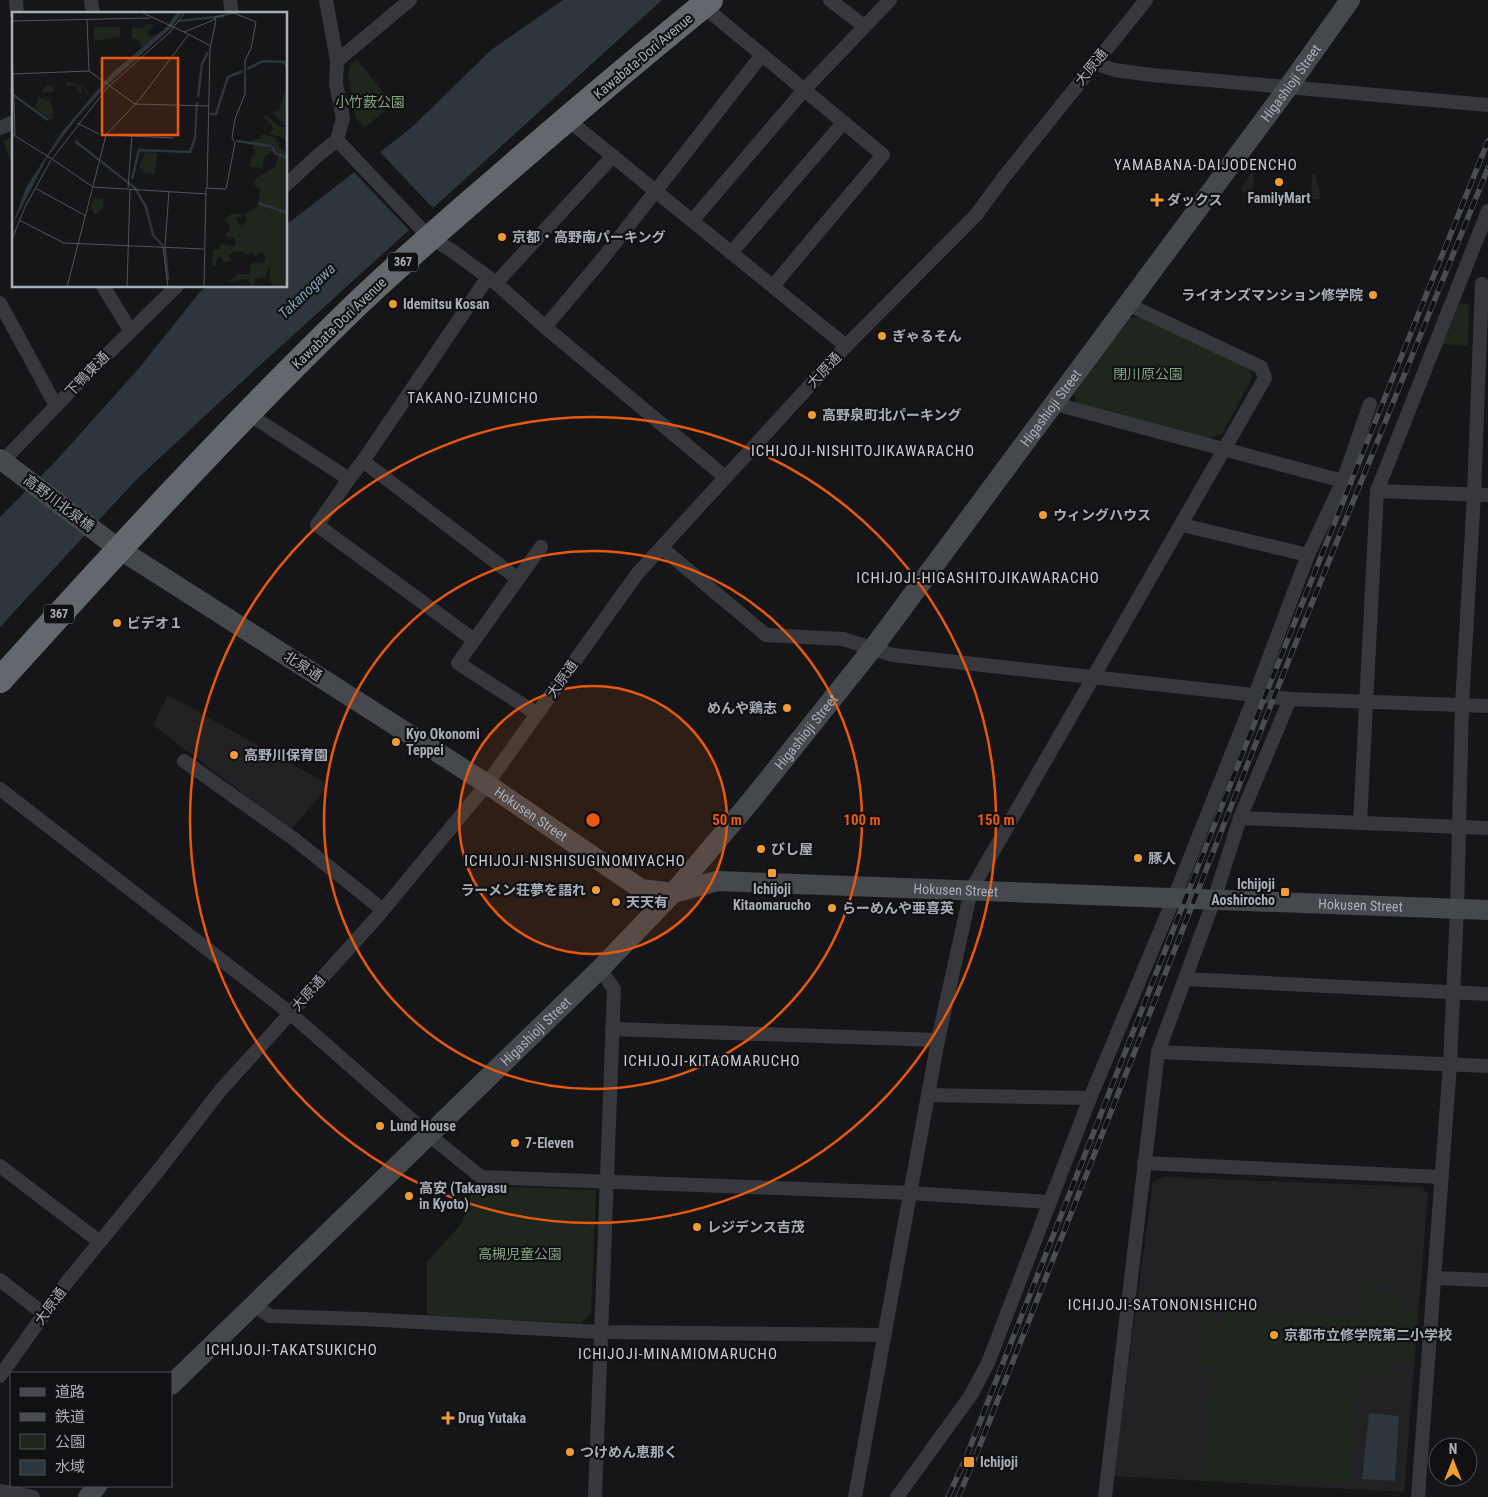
<svg xmlns="http://www.w3.org/2000/svg" width="1488" height="1497" font-family="'Roboto Condensed','Noto Sans JP',sans-serif">
<style>
.built{fill:#222225}
.green{fill:#1e261e}
.water{fill:#2c363c}
.pier{fill:#161618}
.lines{fill:none;stroke-linecap:round;stroke-linejoin:round}
.street{stroke:#37383d;stroke-width:14}
.secondary{stroke:#45484d;stroke-width:20}
.highway{stroke:#63676e;stroke-width:26}
.rail-casing{stroke:#4a4d52;stroke-width:5.5}
.rail{stroke:#111113;stroke-width:4;stroke-dasharray:11;stroke-linecap:butt}
.ring{fill:none;stroke:#e8590c;stroke-width:2.5}
.poi-dot{fill:#f19d34;stroke:#111113;stroke-width:2}
.labels{text-anchor:middle;dominant-baseline:central;stroke-width:4.5;stroke-linejoin:round;paint-order:stroke}
.shield{fill:#111113;stroke:#7b7f86;stroke-width:1}
.shield-label{font-size:12px;font-weight:bold;fill:#a8aeb8}
.street-label{font-size:14px;fill:#a8aeb8;stroke:#111113}
.park-label{font-size:14px;fill:#81a37f;stroke:#111113}
.poi-label{font-size:14px;font-weight:bold;fill:#a8aeb8;stroke:#111113;text-anchor:start}
.neighbourhood-label{font-size:15px;letter-spacing:1px;fill:#c9cdd4;stroke:#111113}
.water-label{font-size:15px;font-style:italic;fill:#7fa0b3;stroke:#111113}
.inset-river{fill:none;stroke:#2c363c;stroke-width:2.5}
.inset-road{fill:none;stroke:#505358;stroke-width:1}
.view{fill:#e8590c;fill-opacity:0.15;stroke:#e8590c;stroke-width:2.5}
.inset-edge{fill:none;stroke:#a8aeb8;stroke-width:2.5}
.centre{fill:#e8590c;stroke:#111113;stroke-width:2.5}
.ring-label{font-size:15px;text-anchor:middle;font-weight:bold;fill:#e8590c;stroke:#111113;stroke-width:4.5;stroke-linejoin:round;paint-order:stroke}
</style>
<rect width="100%" height="100%" fill="#161618"/>
<g class="built">
<path d="M1251,173h3l-1,22 58,2 1,-23 3,-1 6,26 -70,-2 -10,-7z"/>
<path d="M168,695l161,90 -38,45 -138,-105z"/>
<path d="M1164,1177l258,10 6,7 -24,298 -291,-16 40,-294z"/>
</g>
<g class="green">
<path d="M356,59l37,45 -28,23 -9,-8 -8,-43 2,-9z"/>
<path d="M14,136v34l-11,-29z"/>
<path d="M1460,303l9,1 -1,42 -26,-2z"/>
<path d="M1139,317l110,51 3,10 -30,56 -14,5 -132,-36 -2,-10 55,-75z"/>
<path d="M474,1186l122,4 -5,123 -10,10 -154,-7v-54l34,-38z"/>
<path d="M1361,1288l21,2 35,23 -4,50 -22,-1 -1,14 -27,-1 -2,18h-4l-8,90 -146,-5 10,-110 -3,-3 -10,-1 2,-43 21,1 3,-16 132,12z"/>
</g>
<g class="water">
<path d="M563,0h99l-439,399 -87,81 -136,147v-110l55,-55 85,-95 59,-74 8,-7h79v-61l125,-97 80,-78z"/>
<path d="M1369,1413l30,3 -4,65 -33,-2z"/>
</g>
<path class="pier" d="M378,150l55,58 -23,23 -58,-61z"/>
<g class="lines">
<g class="street">
<path d="M16,0l1,14"/>
<path d="M91,0l2,14"/>
<path d="M230,0l2,14"/>
<path d="M326,0l11,61 -1,23 7,34 -6,22"/>
<path d="M830,0l34,26"/>
<path d="M703,6l180,149 -110,131"/>
<path d="M337,61l73,-61"/>
<path d="M1094,63l20,7 38,5 336,30"/>
<path d="M567,119l279,227"/>
<path d="M0,128l14,-6"/>
<path d="M337,140l92,97 22,13 45,33 49,44 180,150"/>
<path d="M286,185l30,-28 21,-17"/>
<path d="M692,221l112,-131 86,-90"/>
<path d="M731,253l112,-130"/>
<path d="M496,283l117,-127"/>
<path d="M103,286l27,44"/>
<path d="M0,303l56,103"/>
<path d="M545,327l59,-70 157,-201"/>
<path d="M1055,404l288,77"/>
<path d="M247,413l102,66"/>
<path d="M363,461l155,118"/>
<path d="M0,464l83,-86 94,-92"/>
<path d="M1377,491l111,4"/>
<path d="M1182,525l126,30"/>
<path d="M662,548l104,87 77,4 50,16 397,44 198,7"/>
<path d="M474,640l-157,-115 32,-46 14,-18 125,-184"/>
<path d="M537,714l-79,-51 83,-116"/>
<path d="M184,761l110,78 89,71"/>
<path d="M0,789l290,224 139,122 52,42 429,16 139,9"/>
<path d="M1240,818l248,10"/>
<path d="M1360,823l17,-332 111,-280"/>
<path d="M1185,979l303,15"/>
<path d="M612,1029l326,11"/>
<path d="M1158,1052l330,14"/>
<path d="M928,1095l162,3"/>
<path d="M1144,1163l297,14"/>
<path d="M0,1166l100,76"/>
<path d="M1435,1278l53,2"/>
<path d="M0,1280l44,34"/>
<path d="M253,1305l17,11 93,3 238,13 284,3"/>
<path d="M0,1376l67,-94 91,-111 62,-80 158,-175 109,-132 150,-210 209,-228 130,-131 28,-38 142,-177"/>
<path d="M0,1491l33,6"/>
<path d="M595,1497l19,-508 -14,-20"/>
<path d="M855,1497l83,-457 33,-150 294,-512 -4,-11 -134,-63"/>
<path d="M897,1497l74,-102 17,-32 102,-265 84,-200 81,-203 53,-140 35,-74 27,-77"/>
<path d="M1105,1497l53,-445 56,-152 26,-82 50,-119"/>
<path d="M1418,1497l32,-433 7,-155 5,-204 12,-211 8,-210"/>
</g>
<g class="secondary">
<path id="s1" d="M0,459l119,90 368,235 154,105 32,4 44,-12 771,29"/>
<path id="s2" d="M171,1385l429,-416 73,-76 77,-91 123,-154 416,-562 61,-86"/>
<path d="M88,1497l9,-11"/>
</g>
<path class="highway" d="M0,680c115,-127 231,-254 354,-373 48,-46 98,-89 148,-132 68,-59 138,-118 208,-175"/>
<g class="rail-casing">
<g id="rail">
<path d="M948,1497l17,-37 300,-764 223,-555"/>
<path d="M958,1497l15,-34 301,-766 214,-529"/>
</g>
</g>
<use href="#rail" class="rail"/>
</g>
<circle cx="593" cy="820" r="134" fill="#e8590c" fill-opacity=".12"/>
<g class="ring">
<circle cx="593" cy="820" r="134"/>
<circle cx="593" cy="820" r="269"/>
<circle cx="593" cy="820" r="403"/>
</g>
<g class="poi-dot">
<circle cx="1279" cy="182" r="5"/>
<path d="M1154.5 192.5h5v5h5v5h-5v5h-5v-5h-5v-5h5z"/>
<circle cx="502" cy="237" r="5"/>
<circle cx="1373" cy="295" r="5"/>
<circle cx="393" cy="304" r="5"/>
<circle cx="882" cy="336" r="5"/>
<circle cx="812" cy="415" r="5"/>
<circle cx="1043" cy="515" r="5"/>
<circle cx="117" cy="623" r="5"/>
<circle cx="787" cy="708" r="5"/>
<circle cx="396" cy="742" r="5"/>
<circle cx="234" cy="755" r="5"/>
<circle cx="761" cy="849" r="5"/>
<circle cx="1138" cy="858" r="5"/>
<rect x="767" y="868" width="10" height="10" rx="2.5"/>
<circle cx="596" cy="890" r="5"/>
<rect x="1280" y="887" width="10" height="10" rx="2.5"/>
<circle cx="616" cy="902" r="5"/>
<circle cx="832" cy="908" r="5"/>
<circle cx="380" cy="1126" r="5"/>
<circle cx="515" cy="1143" r="5"/>
<circle cx="409" cy="1196" r="5"/>
<circle cx="697" cy="1227" r="5"/>
<circle cx="1274" cy="1335" r="5"/>
<path d="M445.5 1410.5h5v5h5v5h-5v5h-5v-5h-5v-5h5z"/>
<circle cx="570" cy="1452" r="5"/>
<rect x="963" y="1456" width="12" height="12" rx="2.5"/>
</g>
<g class="labels">
<g class="shield">
<rect x="388" y="252.5" width="30" height="19" rx="4"/>
<rect x="44" y="604.5" width="30" height="19" rx="4"/>
</g>
<g class="shield-label">
<text x="403" y="262">367</text>
<text x="59" y="614">367</text>
</g>
<g class="street-label">
<text transform="translate(643 56) rotate(-40)">Kawabata-Dori Avenue</text>
<text transform="translate(1091 67) rotate(-51)">大原通</text>
<text stroke="none"><textPath href="#s2" startOffset="1722">Higashioji Street</textPath></text>
<text transform="translate(339 323) rotate(-44)">Kawabata-Dori Avenue</text>
<text transform="translate(824 370) rotate(-47)">大原通</text>
<text transform="translate(87 374) rotate(-46)">下鴨東通</text>
<text stroke="none"><textPath href="#s2" startOffset="1318">Higashioji Street</textPath></text>
<text transform="translate(59 503) rotate(37)">高野川北泉橋</text>
<text transform="translate(303 666) rotate(33)">北泉通</text>
<text transform="translate(562 679) rotate(-55)">大原通</text>
<text stroke="none"><textPath href="#s2" startOffset="912">Higashioji Street</textPath></text>
<text stroke="none"><textPath href="#s1" startOffset="639">Hokusen Street</textPath></text>
<text stroke="none"><textPath href="#s1" startOffset="1089">Hokusen Street</textPath></text>
<text stroke="none"><textPath href="#s1" startOffset="1494">Hokusen Street</textPath></text>
<text transform="translate(308 993) rotate(-48)">大原通</text>
<text stroke="none"><textPath href="#s2" startOffset="508">Higashioji Street</textPath></text>
<text transform="translate(50 1306) rotate(-54)">大原通</text>
</g>
<g class="park-label">
<text x="370" y="102">小竹薮公園</text>
<text x="1148" y="374">閉川原公園</text>
<text x="520" y="1254">高槻児童公園</text>
</g>
<g class="poi-label">
<text x="1279" y="198" text-anchor="middle">FamilyMart</text>
<text x="1167" y="200">ダックス</text>
<text x="512" y="237">京都・高野南パーキング</text>
<text x="1363" y="295" text-anchor="end">ライオンズマンション修学院</text>
<text x="403" y="304">Idemitsu Kosan</text>
<text x="892" y="336">ぎゃるそん</text>
<text x="822" y="415">高野泉町北パーキング</text>
<text x="1053" y="515">ウィングハウス</text>
<text x="127" y="623">ビデオ１</text>
<text x="777" y="708" text-anchor="end">めんや鶏志</text>
<text x="406" y="734">Kyo Okonomi<tspan x="406" dy="16">Teppei</tspan></text>
<text x="244" y="755">高野川保育園</text>
<text x="771" y="849">びし屋</text>
<text x="1148" y="858">豚人</text>
<text x="1275" y="884" text-anchor="end">Ichijoji<tspan x="1275" dy="16">Aoshirocho</tspan></text>
<text x="772" y="889" text-anchor="middle">Ichijoji<tspan x="772" dy="16">Kitaomarucho</tspan></text>
<text x="586" y="890" text-anchor="end">ラーメン荘夢を語れ</text>
<text x="626" y="902">天天有</text>
<text x="842" y="908">らーめんや亜喜英</text>
<text x="390" y="1126">Lund House</text>
<text x="525" y="1143">7-Eleven</text>
<text x="419" y="1188">高安 (Takayasu<tspan x="419" dy="16">in Kyoto)</tspan></text>
<text x="707" y="1227">レジデンス吉茂</text>
<text x="1284" y="1335">京都市立修学院第二小学校</text>
<text x="458" y="1418">Drug Yutaka</text>
<text x="580" y="1452">つけめん恵那く</text>
<text x="980" y="1462">Ichijoji</text>
</g>
<g class="neighbourhood-label">
<text x="1206" y="165">YAMABANA-DAIJODENCHO</text>
<text x="473" y="398">TAKANO-IZUMICHO</text>
<text x="863" y="451">ICHIJOJI-NISHITOJIKAWARACHO</text>
<text x="978" y="578">ICHIJOJI-HIGASHITOJIKAWARACHO</text>
<text x="575" y="861">ICHIJOJI-NISHISUGINOMIYACHO</text>
<text x="712" y="1061">ICHIJOJI-KITAOMARUCHO</text>
<text x="1163" y="1305">ICHIJOJI-SATONONISHICHO</text>
<text x="292" y="1350">ICHIJOJI-TAKATSUKICHO</text>
<text x="678" y="1354">ICHIJOJI-MINAMIOMARUCHO</text>
</g>
<g class="water-label">
<text transform="translate(307 291) rotate(-44)">Takanogawa</text>
</g>
</g>
<g transform="translate(12 12)">
<rect width="275" height="275" fill="#161618"/>
<path d="M135,12l8,1 -8,7 2,4 8,-1 -14,12 -7,-9 -4,2v-13l11,1zM82,15h26v10l-26,4zM54,69l19,6 4,7 -4,3 3,-4h-3l-1,-6 -3,-1 2,7 -5,1 -1,-6 3,-2h-27l1,5 -13,2 5,-8 20,1zM275,80v52l-3,-6 -14,-4 3,-5 -2,-6 -4,2 1,-5 -5,-1 3,-4 13,12h8l-15,-15 7,-1 5,-18zM27,82l2,5 7,-2 -2,4 4,-1 4,13 -10,2 5,-1 1,4 1,-3h3l-3,5 -16,-12zM250,122l15,4 -2,4h4v5l8,6v134h-13l-4,-7v-14l-5,11 -10,2v8h-6l2,-3 -5,-5 -18,3 10,-8h12v-8l3,-3 11,-1 2,-3 -4,-8 -6,6 -4,-4 -9,2 2,-3 -11,-1 -6,4 4,6 -8,1 -3,-5 -4,1 -2,9 -3,-1 1,-16 8,-1 -1,-5 15,3 1,-4 -3,-5 -10,-2 6,-5 1,-7 -11,-5 6,1 6,-6h10l2,3h-8l5,9 7,-5 -2,-7 14,-9 1,-16 -6,-4 2,-7 19,-11 4,-14 -5,-3 -10,7 -1,11 -13,-1 1,-10 4,-1 -3,-16 8,-1zM133,140l12,1 -2,21 -10,-1 -6,-6zM82,186l10,1 -1,9 -8,7 -5,-8z" fill="#1e261e"/>
<path d="M165,0h5l-10,15 -63,56 -33,36 -29,39 -35,68 14,-38 36,-56 50,-59 56,-47z" fill="#2c363c"/>
<path class="inset-river" d="M167,9l45,-5M235,57l16,-8 21,1 3,4M0,82l36,26M186,85l4,-33 6,-12M198,102h6l12,-37 15,-6M63,129l60,47 11,19 7,28 10,11M224,129l35,5M260,135l3,6 12,5M120,167l7,-29 51,2 5,-14 2,-36M246,191l29,10M153,236l3,32"/>
<path class="inset-road" d="M94,0h17M129,0l43,20 32,-13M75,8l2,51M0,9l138,-3M172,20l27,14M0,34l3,89M0,62l77,-3 46,33 74,2M65,111l22,11M0,122l40,25 55,-71 63,-56 15,-20M94,123l68,3M40,147l41,28 114,7M81,174l13,-51 34,-36 49,-65M23,176l51,28M116,176l4,-52M195,176l3,-139 6,-29M7,208l45,23 140,6M0,227l13,-32 26,-47M151,235l5,40M153,235l4,-56M55,275l26,-101M115,275l3,-97M192,275l2,-99 20,1 9,-46 -3,-5 3,-19 10,-25v-33l6,-13 5,-26 -22,-9 -19,4 -1,3"/>
<path class="view" d="M90,46h76v77h-76z"/>
<rect width="275" height="275" class="inset-edge"/>
</g>
<circle cx="593" cy="820" r="8" class="centre"/>
<g class="ring-label">
<text x="727" y="825">50 m</text>
<text x="862" y="825">100 m</text>
<text x="996" y="825">150 m</text>
</g>
<rect x="10" y="1372" width="162" height="115" fill="#111113" stroke="#4d5055"/>
<rect x="20" y="1388" width="25" height="8" fill="#45484d" stroke="#4d5055"/>
<text x="55" y="1397" font-size="15" fill="#a8aeb8">道路</text>
<rect x="20" y="1413" width="25" height="8" fill="#4a4d52" stroke="#4d5055"/>
<text x="55" y="1422" font-size="15" fill="#a8aeb8">鉄道</text>
<rect x="20" y="1434" width="25" height="15" fill="#1e261e" stroke="#4d5055"/>
<text x="55" y="1447" font-size="15" fill="#a8aeb8">公園</text>
<rect x="20" y="1460" width="25" height="15" fill="#2c363c" stroke="#4d5055"/>
<text x="55" y="1472" font-size="15" fill="#a8aeb8">水域</text>
<g transform="translate(1453 1462)"><circle r="24" fill="#111113" stroke="#4d5055"/>
<path d="M0-4L9 19L0 12L-9 19Z" fill="#f19d34"/>
<text y="-8" font-size="14" font-weight="bold" text-anchor="middle" fill="#a8aeb8">N</text>
</g>
</svg>
